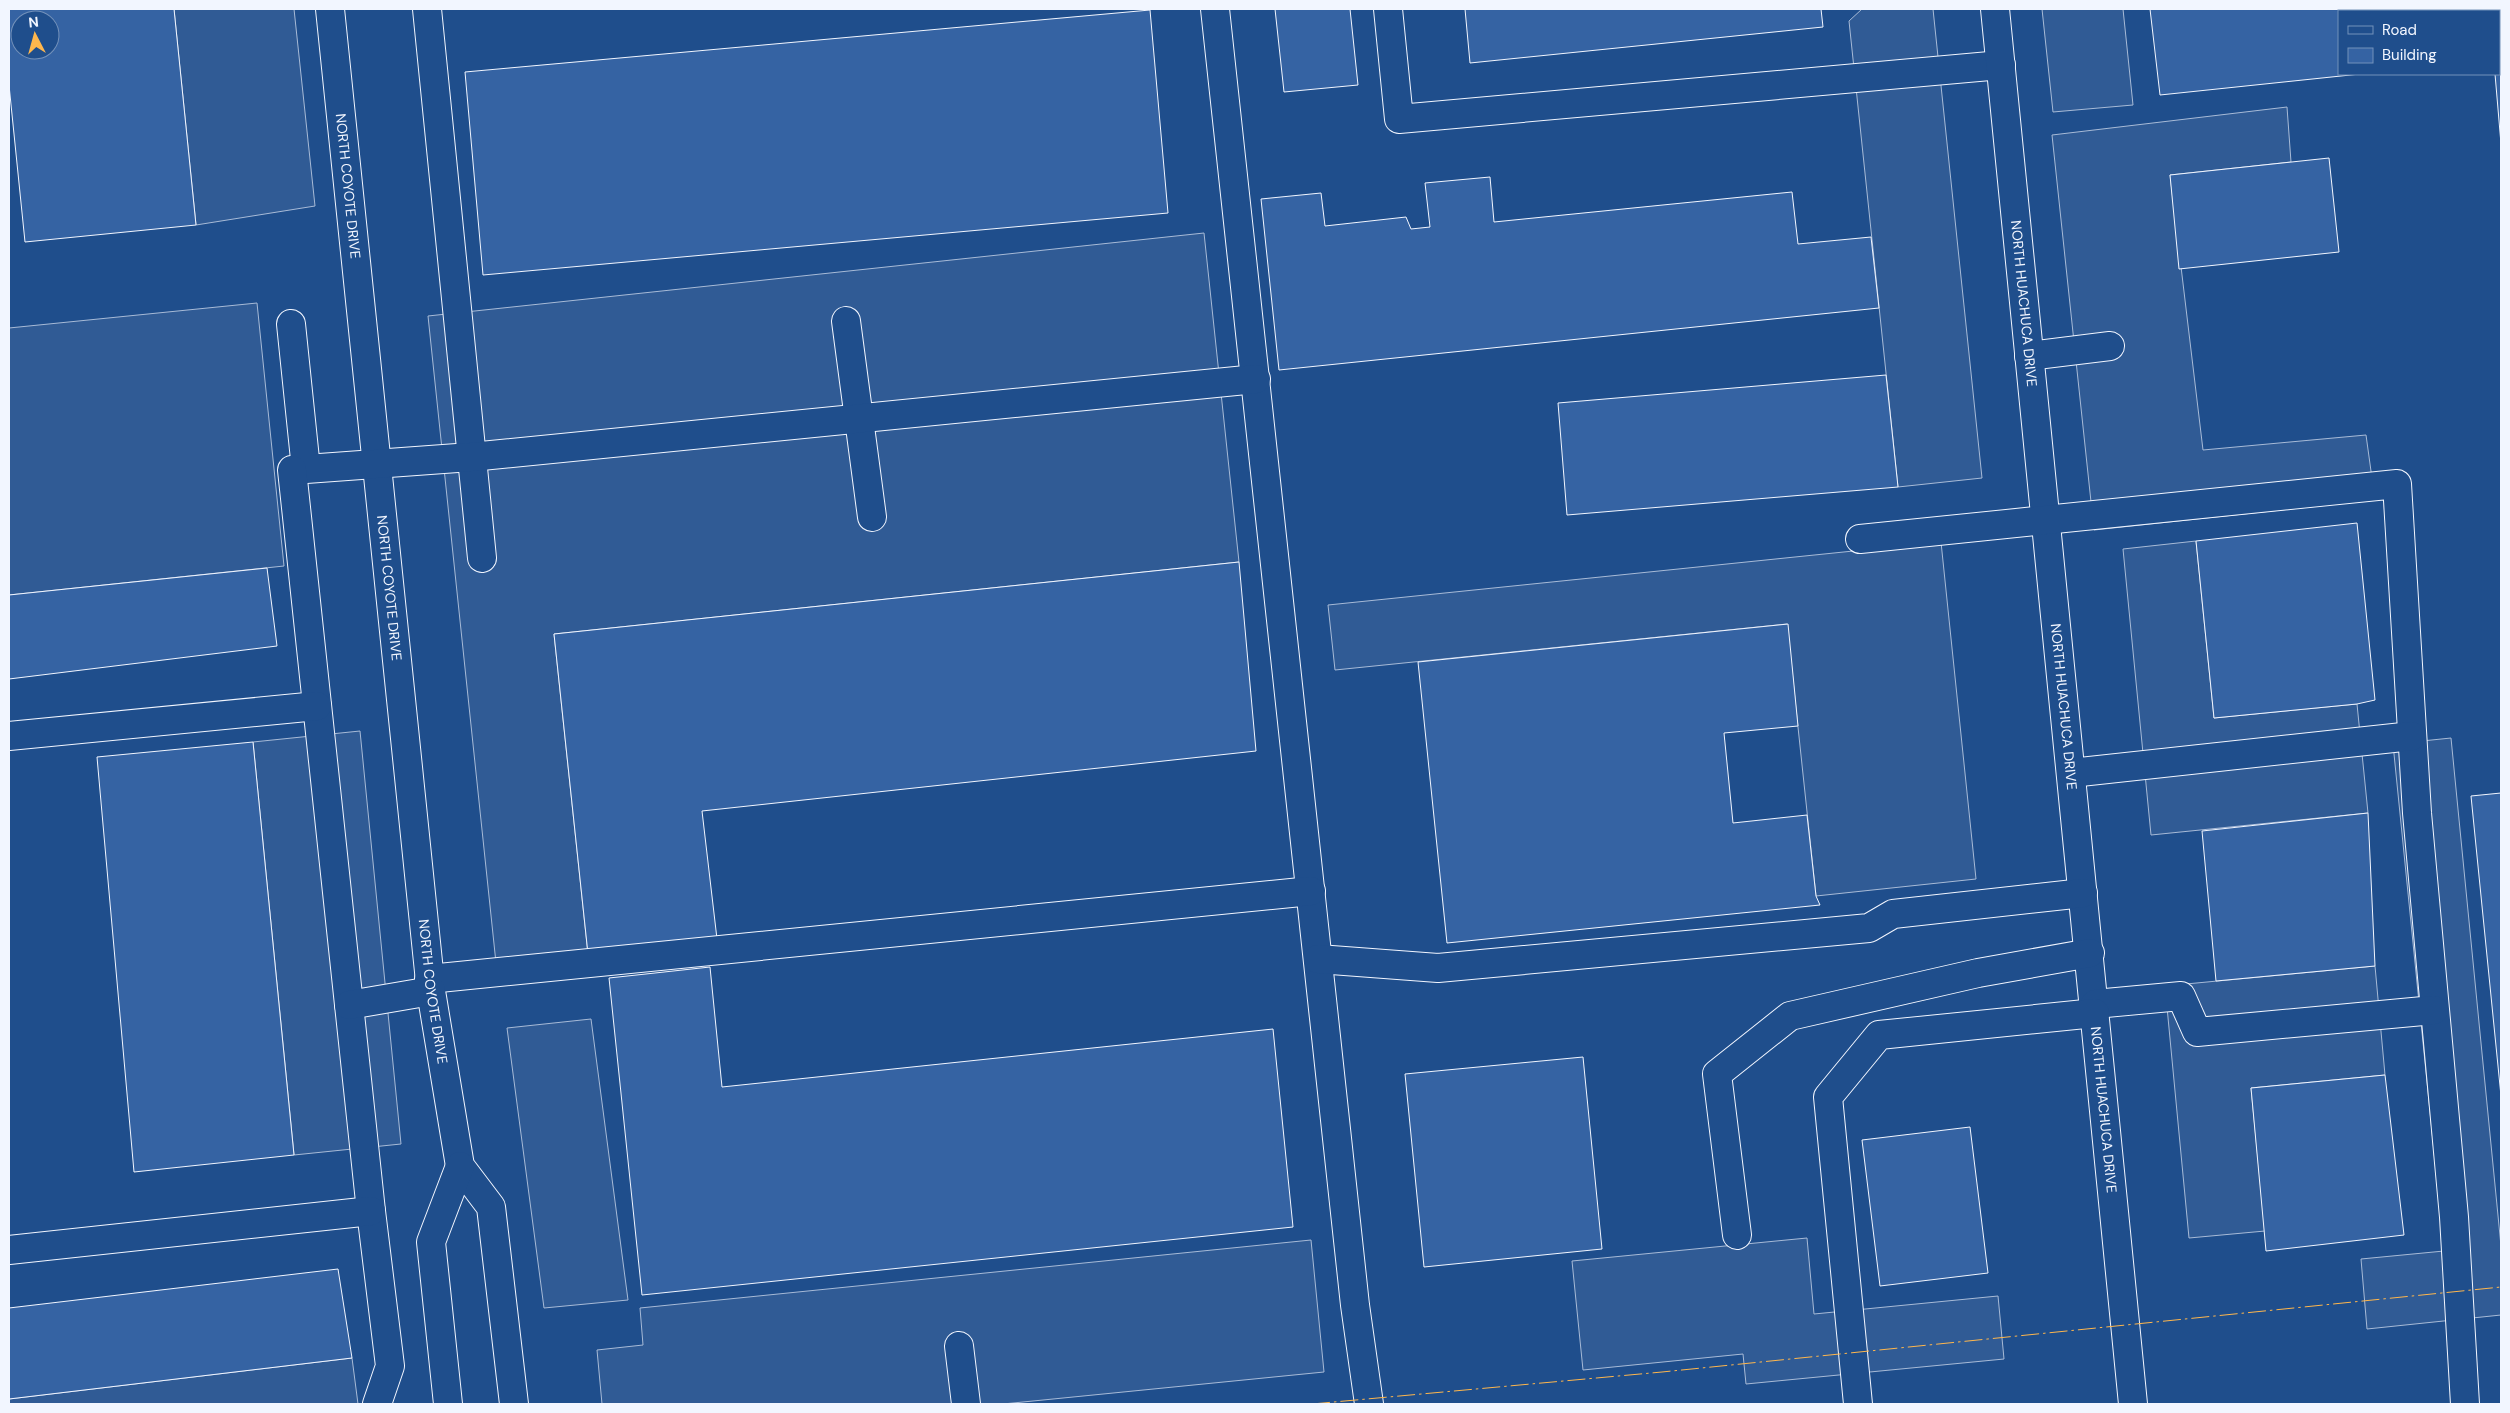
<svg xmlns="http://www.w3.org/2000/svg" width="2510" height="1413" font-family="'DM Sans',sans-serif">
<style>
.parking{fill:#305b95;stroke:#a8bbd7}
.building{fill:#3563a3;stroke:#f2f6ff;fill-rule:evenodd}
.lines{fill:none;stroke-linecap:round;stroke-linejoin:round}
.minor-casing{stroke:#f2f6ff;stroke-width:30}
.minor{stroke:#1f4e8c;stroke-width:28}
.power{stroke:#ffb74d;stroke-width:1;stroke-dasharray:18 4 2.5 4;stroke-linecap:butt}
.labels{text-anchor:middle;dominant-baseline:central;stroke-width:4;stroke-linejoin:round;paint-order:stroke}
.street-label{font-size:14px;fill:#f2f6ff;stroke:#1f4e8c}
</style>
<rect width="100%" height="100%" fill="#1f4e8c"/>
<g class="parking">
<path d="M174,9h120l21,197 -119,19z"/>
<path d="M1862,9h71l49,469 -84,9 -49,-466z"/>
<path d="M2042,9h81l10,96 -80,7z"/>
<path d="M2287,107l4,55 -121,13 33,275 163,-15 9,65 -281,30 -42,-395z"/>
<path d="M1204,233l35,329 -685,72 34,320 -92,9 -68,-647z"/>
<path d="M257,303l27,263 -275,29v-267z"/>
<path d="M2196,541l18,177 143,-14 11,109 -217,22 -28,-286z"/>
<path d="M1941,542l35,337 -160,17 -29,-272 -452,46 -7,-65z"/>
<path d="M360,731l41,413 -107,11 -41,-413z"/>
<path d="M2451,738l50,508v69l-134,14 -6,-70 83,-8 -51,-507z"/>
<path d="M2375,966l10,109 -134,13 14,143 -76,7 -24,-252z"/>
<path d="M591,1019l37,281 -84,8 -37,-280z"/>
<path d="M1807,1238l7,76 184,-18 6,63 -258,25 -3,-30 -160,16 -11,-109z"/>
<path d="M1311,1240l13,132 -321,32h-401l-5,-54 46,-5 -3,-37z"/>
<path d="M352,1358l6,46h-349v-5z"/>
</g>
<g class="building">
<path d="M9,9h165l22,216 -171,17 -16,-157zM20,20h30v30h-30z"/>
<path d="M1275,9h75l8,76 -74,7z"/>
<path d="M1465,9h356l2,18 -353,36z"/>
<path d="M2150,9h222v2h-33v63h21l-200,21z"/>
<path d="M2490,9h11v135l-6,-70h4v-63h-9z"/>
<path d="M1150,10l18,203 -685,62 -18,-203z"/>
<path d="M2329,158l10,94 -160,17 -9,-94z"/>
<path d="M1490,177l4,45 298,-30 6,52 73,-7 8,71 -600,62 -18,-171 60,-6 4,33 81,-9 5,12 19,-2 -5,-44z"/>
<path d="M1886,375l12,112 -331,28 -9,-112z"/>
<path d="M2357,523l18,177 -18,4 -143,14 -18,-177z"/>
<path d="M1239,562l17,189 -554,60 15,128 -129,15 -34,-320z"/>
<path d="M267,568l10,78 -268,33v-84z"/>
<path d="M1788,624l10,102 -74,7 9,90 74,-8 9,81 4,9 -373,38 -29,-281z"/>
<path d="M253,742l41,413 -160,17 -37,-415z"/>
<path d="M2501,793v303l-30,-300z"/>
<path d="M2368,813l7,153 -159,15 -14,-150z"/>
<path d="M710,967l12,120 551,-58 20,198 -651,68 -33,-317z"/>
<path d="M1583,1057l19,192 -178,18 -19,-193z"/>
<path d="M2385,1075l19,160 -138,16 -15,-163z"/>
<path d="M1970,1127l18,146 -108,13 -18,-146z"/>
<path d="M338,1269l14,89 -343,41v-91z"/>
</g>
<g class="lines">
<g class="minor-casing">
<g id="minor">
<path id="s1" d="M330,9l101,982 29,175 31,41 23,197"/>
<path d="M427,9l55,549"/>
<path d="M1215,9l140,1296 14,99"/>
<path d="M1388,9l11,110 602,-54"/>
<path id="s2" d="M1995,9l138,1395"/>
<path d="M846,321l26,196"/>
<path d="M291,324l15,145 165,-12 785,-78"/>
<path d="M2029,356l81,-10"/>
<path d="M292,470l79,741 19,155 -13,38"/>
<path d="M1860,539l537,-55 20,329 37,404 11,187"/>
<path d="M9,736l308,-30"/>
<path d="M2071,773l341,-37"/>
<path d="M1318,959l120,9 431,-40 24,-14 190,-21"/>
<path d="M429,979l882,-88"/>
<path d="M2095,1004l86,-8 16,36 237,-22"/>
<path d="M349,1005l82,-14"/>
<path d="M1737,1235l-20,-161 73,-58 188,-43 112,-20"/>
<path d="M9,1250l362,-39"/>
<path d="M959,1346l7,58"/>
<path d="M448,1404l-17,-162 29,-76"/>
<path d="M1858,1404l-30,-307 51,-62 216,-22"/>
</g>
</g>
<use href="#minor" class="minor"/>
<path class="power" d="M1312,1404l350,-32 839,-85"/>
</g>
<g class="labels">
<g class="street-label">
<text stroke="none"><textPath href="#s1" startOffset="178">NORTH COYOTE DRIVE</textPath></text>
<text stroke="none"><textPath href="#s2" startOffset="296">NORTH HUACHUCA DRIVE</textPath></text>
<text stroke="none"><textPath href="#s1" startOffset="582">NORTH COYOTE DRIVE</textPath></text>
<text stroke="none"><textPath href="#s2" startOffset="701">NORTH HUACHUCA DRIVE</textPath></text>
<text stroke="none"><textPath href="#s1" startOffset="988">NORTH COYOTE DRIVE</textPath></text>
<text stroke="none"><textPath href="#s2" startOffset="1106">NORTH HUACHUCA DRIVE</textPath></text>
</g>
</g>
<rect width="2510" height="1413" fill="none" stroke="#f2f6ff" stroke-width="20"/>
<rect x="2338" y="10" width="162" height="65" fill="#1f4e8c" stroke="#7391ba"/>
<rect x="2348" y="26" width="25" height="8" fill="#1f4e8c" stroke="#7391ba"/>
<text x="2382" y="35" font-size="15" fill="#f2f6ff">Road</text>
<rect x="2348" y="48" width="25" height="15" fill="#3563a3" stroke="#7391ba"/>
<text x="2382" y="60" font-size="15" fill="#f2f6ff">Building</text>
<g transform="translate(35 35) rotate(354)"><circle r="24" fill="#1f4e8c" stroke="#7391ba"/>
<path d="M0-4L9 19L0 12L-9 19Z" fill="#ffb74d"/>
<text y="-8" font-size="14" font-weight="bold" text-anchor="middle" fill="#f2f6ff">N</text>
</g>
</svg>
